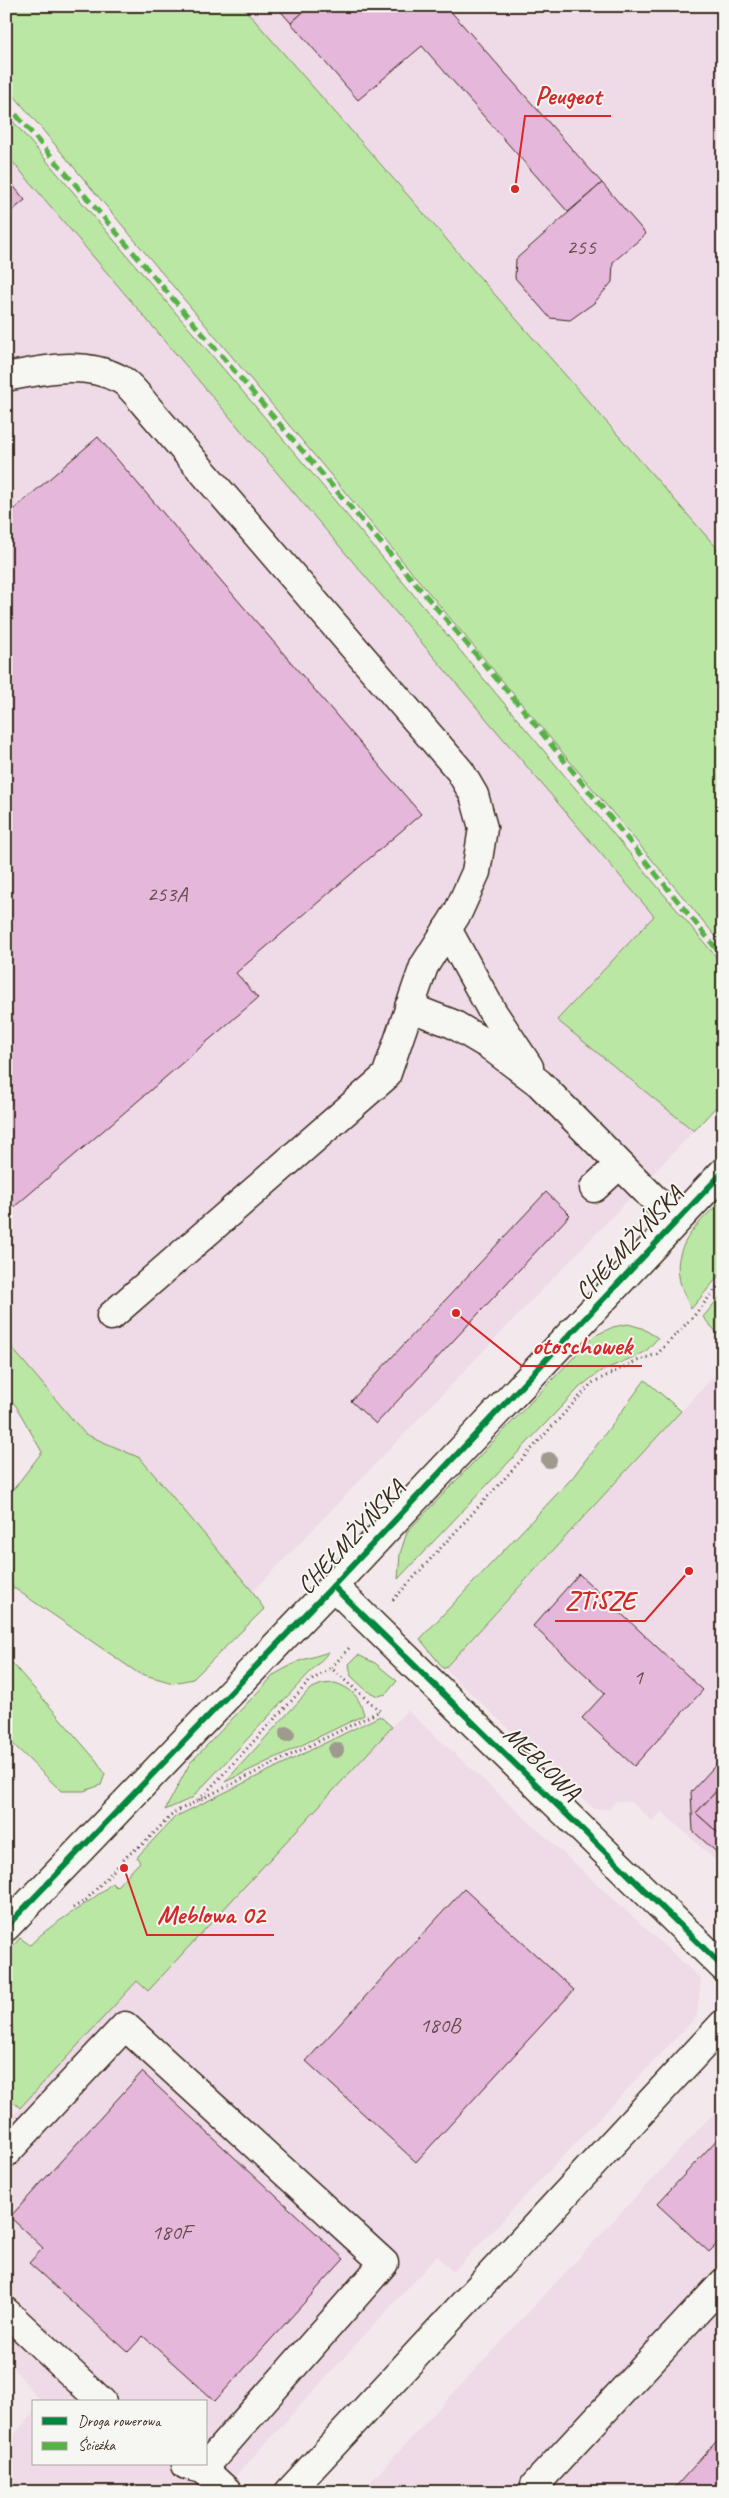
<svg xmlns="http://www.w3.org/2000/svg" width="729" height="2498" font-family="Caveat,sans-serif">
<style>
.built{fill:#efdae7}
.green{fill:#bbe7a4;stroke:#7b8861}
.building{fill:#e5b7da;stroke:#3b2a1e}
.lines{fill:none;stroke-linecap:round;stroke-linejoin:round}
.minor-casing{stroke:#3b2a1e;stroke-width:31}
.path{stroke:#3b2a1e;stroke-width:3;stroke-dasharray:1 4;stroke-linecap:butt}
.minor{stroke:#f6f6f2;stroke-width:28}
.quiet{stroke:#57b245;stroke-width:5;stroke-dasharray:10 5;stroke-linecap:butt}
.cycleway-casing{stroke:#f6f6f2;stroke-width:9}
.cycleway{stroke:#00873e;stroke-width:6}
.tree{fill:#9f9a8e}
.labels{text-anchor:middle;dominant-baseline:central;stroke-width:4;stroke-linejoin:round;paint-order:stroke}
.number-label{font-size:22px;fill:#664d4d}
.street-label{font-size:25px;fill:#3b2a1e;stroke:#f6f6f2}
.leader{fill:none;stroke:#d62828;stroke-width:2}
.callout-dot{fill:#d62828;stroke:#f6f6f2;stroke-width:2}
.callout-label{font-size:26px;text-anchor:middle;font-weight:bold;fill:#d62828;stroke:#f6f6f2;stroke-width:4;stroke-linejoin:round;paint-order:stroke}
</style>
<rect width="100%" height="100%" fill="#f3e9ed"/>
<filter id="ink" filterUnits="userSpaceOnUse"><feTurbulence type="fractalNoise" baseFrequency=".02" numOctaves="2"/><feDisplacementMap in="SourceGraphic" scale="10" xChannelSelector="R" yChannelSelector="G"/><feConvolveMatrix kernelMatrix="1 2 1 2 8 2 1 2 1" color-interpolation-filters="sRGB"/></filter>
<g filter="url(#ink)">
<g class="built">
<path d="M242,6h481v549l-414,-473z"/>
<path d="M6,154l648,762 -97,104 137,111 -441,461 -113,-133 -55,-25 -79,-93z"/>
<path d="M723,1366v501l-61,-55 -10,9 -21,-19 -15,-1 -7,8h-15l-149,-140z"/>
<path d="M407,1710l294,269 -4,37 -244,256 -16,-16 -216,236h-215v-48l28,-32v52h172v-62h-165l-35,-43v-236l131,-142 11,9z"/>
<path d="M723,2103v389h-362z"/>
</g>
<g class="green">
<path d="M6,6h236l481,549v390l-717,-859z"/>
<path d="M6,113l294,346 423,506v134l-29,32 -137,-111 97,-104 -648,-762z"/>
<path d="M723,1199v72l-32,38c-4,-10 -11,-22 -12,-33 -6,-33 23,-56 44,-77z"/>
<path d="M723,1293v41l-4,1 -16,-18z"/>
<path d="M628,1324l14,4 16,10 -13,14 -46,20 -19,15 -182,192 2,-25 7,-22 187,-196 19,-9z"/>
<path d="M6,1341l79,93 55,24 113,134 11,17 -71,70 -20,4 -35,-10 -124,-85 -8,-9v-80l36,-47 -26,-46 -10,-12z"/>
<path d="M645,1380l36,31 -237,258 -24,-30 153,-162z"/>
<path d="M329,1652l-137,146 -27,12 25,-47 85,-89 24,-13z"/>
<path d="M358,1655l17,8 22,18 -11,13 -8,2 -11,-5 -16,-15 -2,-12z"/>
<path d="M6,1656l90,104 9,14 -4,11 -17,6h-23l-55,-54z"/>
<path d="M335,1683c17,5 25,15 29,32l-139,67 85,-93 12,-5z"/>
<path d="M380,1716l12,11 -244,264 -11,-10 -117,127 -14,-13v-141l14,-16 10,7c25,-26 55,-37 82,-62l4,4 24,-25 -3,-5 38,-40z"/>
</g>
<g class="building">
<path d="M276,6h34l-19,17z"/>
<path d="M310,6h136l156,177 -34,29 -146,-166 -64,54 -67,-77z"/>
<path d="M6,177l19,23 -19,16z"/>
<path d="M602,183l44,51 -33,28 -1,20 -18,21 -24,17 -20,-2 -35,-40 1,-19z"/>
<path d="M98,437l323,377 -185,159 22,25 -252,216v-698z"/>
<path d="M546,1192l24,23 -194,209 -25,-23z"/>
<path d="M579,1574l124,116 -69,76 -52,-48 23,-25 -72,-67z"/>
<path d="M723,1757v27l-27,29 27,24v21l-30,-27 -2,-39z"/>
<path d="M723,1784v53l-27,-24z"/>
<path d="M464,1889l110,101 -158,172 -110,-101z"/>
<path d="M142,2072l202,187 -129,142 -72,-65 -15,16 -99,-89 14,-15 -33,-31z"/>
<path d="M723,2133v105l-14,14 -52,-48z"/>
<path d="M723,2434v58h-52l15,-17z"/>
</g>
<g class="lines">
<g class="minor-casing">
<g id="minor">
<path d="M6,377c38,-7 77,-17 114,2 11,6 21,21 29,30l311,362 14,24 9,33 -7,44 -18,40 -34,54 -38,110 -275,240"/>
<path d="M447,929l45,82 37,56"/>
<path d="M409,1007l44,17 37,22 49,37 137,138"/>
<path d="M594,1188l25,-23"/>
<path d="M333,1586l390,381"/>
<path d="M6,1927l327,-341 390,-414"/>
<path d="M6,2153l119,-127 259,237 -181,206"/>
<path d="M6,2312l96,90"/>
<path d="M186,2465l17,4 25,23"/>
<path d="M289,2492l434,-468"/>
<path d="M541,2492l-6,-7 188,-202"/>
</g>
</g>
<g class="path">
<path d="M393,1600l199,-217 42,-21 23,-8 36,-37 30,-37"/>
<path d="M199,1800l110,-118 22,-14"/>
<path d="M73,1908l13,-8 43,-46 15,-11 31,-31 205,-101 -49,-43 19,-21"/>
</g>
<use href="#minor" class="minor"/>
<path class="quiet" d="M6,103l518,608 199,246"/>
<g class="cycleway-casing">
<g id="cycleway">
<path d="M333,1586l390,381"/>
<path d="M6,1927l327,-341 390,-414"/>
</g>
</g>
<use href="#cycleway" class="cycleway"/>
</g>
<g class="tree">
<circle cx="549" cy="1460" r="8"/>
<circle cx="287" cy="1734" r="8"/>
<circle cx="336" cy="1750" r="8"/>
</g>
</g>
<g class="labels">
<g class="number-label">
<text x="581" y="247">255</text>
<text x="167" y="894">253A</text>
<text x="638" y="1677">1</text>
<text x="440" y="2025">180B</text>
<text x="171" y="2232">180F</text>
</g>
<g class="street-label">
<text transform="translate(629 1243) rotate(-47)">CHEŁMŻYŃSKA</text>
<text transform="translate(351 1537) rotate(-47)">CHEŁMŻYŃSKA</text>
<text transform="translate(542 1763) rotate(44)">MEBLOWA</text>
</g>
</g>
<path class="leader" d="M515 189L525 116H611M456 1313L522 1366H642M689 1571L645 1621H555M124 1868L147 1935H274"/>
<g class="callout-dot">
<circle cx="515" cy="189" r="5"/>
<circle cx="456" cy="1313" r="5"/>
<circle cx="689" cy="1571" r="5"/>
<circle cx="124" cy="1868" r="5"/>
</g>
<g class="callout-label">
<text x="568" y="104">Peugeot</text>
<text x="582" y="1354">otoschowek</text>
<text x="600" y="1609">ZTiSZE</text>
<text x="211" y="1923">Meblowa 02</text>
</g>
<rect width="729" height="2498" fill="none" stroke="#f6f6f2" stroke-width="25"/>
<rect x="12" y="12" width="704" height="2473" fill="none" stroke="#3b2a1e" stroke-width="2" filter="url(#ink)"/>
<rect x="32" y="2400" width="175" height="65" fill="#f6f6f2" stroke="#aba49d"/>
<rect x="42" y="2417" width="25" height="8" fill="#00873e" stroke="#aba49d"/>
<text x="78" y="2426" font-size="15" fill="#3b2a1e">Droga rowerowa</text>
<rect x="42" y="2442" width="25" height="8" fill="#57b245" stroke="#aba49d"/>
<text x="78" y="2450" font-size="15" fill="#3b2a1e">Ścieżka</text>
</svg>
